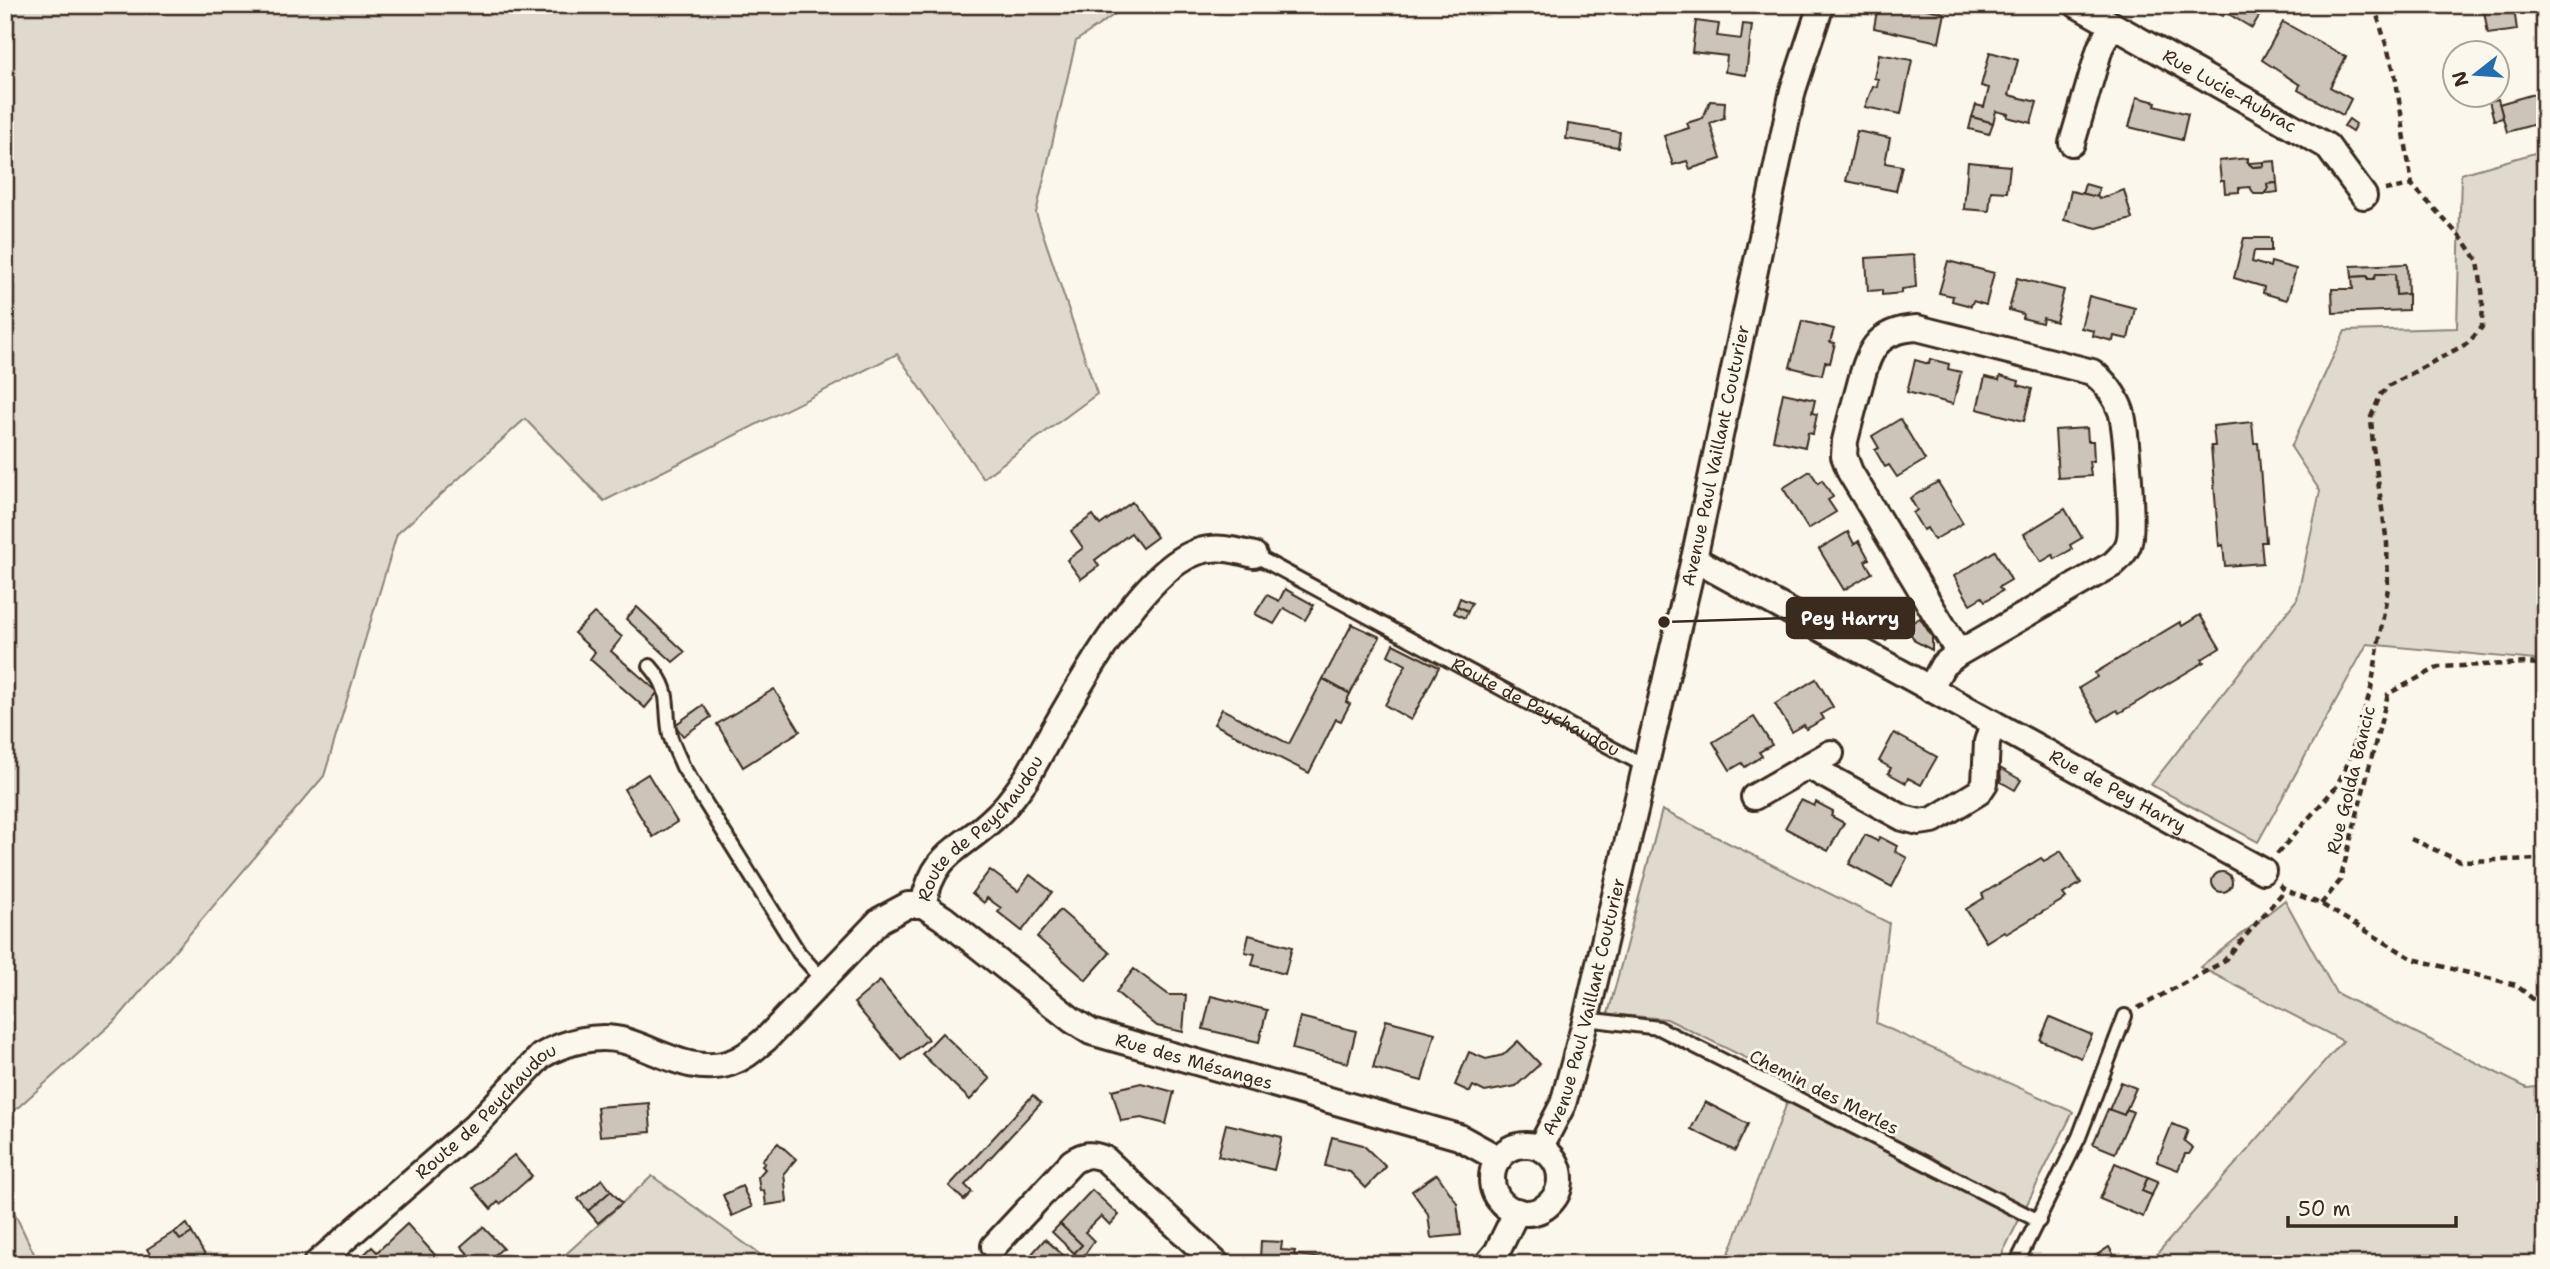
<svg xmlns="http://www.w3.org/2000/svg" width="2550" height="1269" font-family="'Shantell Sans',sans-serif">
<style>
.green{fill:#dfd9ce;stroke:#8d8276;stroke-width:2}
.building{fill:#ccc4b9;stroke:#3b2a1e;stroke-width:2}
.lines{fill:none;stroke-linecap:round;stroke-linejoin:round}
.lane-casing{stroke:#3b2a1e;stroke-width:18}
.street-casing{stroke:#3b2a1e;stroke-width:30}
.path{stroke:#3b2a1e;stroke-width:4.5;stroke-dasharray:7 5;stroke-linecap:butt}
.lane{stroke:#fbf7ec;stroke-width:12}
.street{stroke:#fbf7ec;stroke-width:24}
.labels{text-anchor:middle;dominant-baseline:central;stroke-width:6;stroke-linejoin:round;paint-order:stroke}
.street-label{font-size:18px;fill:#3b2a1e;stroke:#fbf7ec}
.leader{fill:none;stroke:#3b2a1e;stroke-width:2.5}
.callout-dot{fill:#3b2a1e;stroke:#fbf7ec;stroke-width:2.5}
.callout{fill:#3b2a1e;stroke:#3b2a1e;stroke-width:2.5}
.callout-label{font-size:19px;text-anchor:middle;font-weight:bold;fill:#fff}
</style>
<rect width="100%" height="100%" fill="#fbf7ec"/>
<filter id="ink" filterUnits="userSpaceOnUse"><feTurbulence type="fractalNoise" baseFrequency=".0143" numOctaves="2"/><feDisplacementMap in="SourceGraphic" scale="14" xChannelSelector="R" yChannelSelector="G"/><feConvolveMatrix kernelMatrix="1 2 1 2 8 2 1 2 1" color-interpolation-filters="sRGB"/></filter>
<g filter="url(#ink)">
<g class="green">
<path d="M5,5h1123l-52,36 -40,172 61,181 -114,84 -86,-124 -293,147 -79,-82 -128,115 -73,242 -206,242 -113,101z"/>
<path d="M2545,150v511l-178,-17 -109,198 -107,-57 146,-186 23,-108 -29,-44 54,-116 112,-3 4,-154z"/>
<path d="M1662,810l227,113 -13,100 197,89 -76,152h-272l70,-182 -128,-63 -59,-5z"/>
<path d="M2285,900l51,93 191,95 18,-2v178h-397l195,-223 -143,-74z"/>
<path d="M652,1176l121,88h-218z"/>
<path d="M5,1193l34,71h-34z"/>
</g>
<g class="building">
<path d="M1878,5h31l36,8 -6,29 -65,-14z"/>
<path d="M2211,5h53l1,1 -13,22 -27,-16 -2,4 -14,-7z"/>
<path d="M2483,5h24v4h7l3,21 -29,4z"/>
<path d="M1696,21l23,3 -2,12 24,3 2,-15 9,1 -6,50 -21,-3 2,-16 -35,-4z"/>
<path d="M2283,22l63,35 -16,30 21,12 -8,16 -45,-25 2,-5 -38,-25z"/>
<path d="M1990,52l28,8 -9,35 28,7 -6,21 -24,-6 1,-3 -12,-3 -3,12 -21,-6 4,-12 8,2 5,-19 -8,-2z"/>
<path d="M1879,54l33,6 -11,54 -36,-7 8,-21 4,1 1,-8 -4,-1z"/>
<path d="M2534,94l9,28 -36,10 -8,-28z"/>
<path d="M2137,97l19,5 -1,3 33,9 -6,26 -53,-13z"/>
<path d="M2498,99l5,19 -9,2 -5,-19z"/>
<path d="M1710,101l15,1 -1,16 -14,5 11,36 -31,10 -3,-8 -14,4 -9,-29 25,-8 -2,-5 16,-5z"/>
<path d="M1972,117l21,6 -4,11 -20,-5z"/>
<path d="M2349,119l7,5 -4,7 -8,-5z"/>
<path d="M1568,124l52,8 -2,15 -52,-8z"/>
<path d="M1857,131l33,7 -5,25 17,3 -6,25 -50,-10z"/>
<path d="M2248,158v5l5,4 11,-1v-4l11,-1 2,22 -10,1 1,5 -4,5h-10l-4,-7 -11,1v4l-14,1 -1,-12h-3l-2,-20z"/>
<path d="M1968,162l42,4 -3,26 -16,-1 -2,20 -25,-2z"/>
<path d="M2264,162v4l-11,1 -5,-4z"/>
<path d="M2277,183l1,9 -14,2 4,-5 -1,-5z"/>
<path d="M2085,184l14,4 -2,9 -15,-3z"/>
<path d="M2124,190l8,29 -35,9 -33,-8 7,-29 27,6 1,2z"/>
<path d="M2244,238h27v13h-17l-2,11 18,5 1,-5 25,7 -9,31 -24,-7 1,-6 -30,-9z"/>
<path d="M1914,255l2,32 -14,2v4l-20,2v-5l-14,1 -2,-33z"/>
<path d="M1948,261l46,12 -8,32 -13,-4 -2,5 -19,-5 1,-5 -14,-3z"/>
<path d="M2407,264l1,30 -12,1 -1,-21h-19l-2,5h-6v-3l-16,1 -1,-11z"/>
<path d="M2376,274h19l1,21 12,-1v16l-75,3 -1,-24h21l-1,-12 16,-1v3h6z"/>
<path d="M2017,278l47,12 -8,32 -13,-4 -1,5 -20,-5 1,-4 -14,-4z"/>
<path d="M2089,296l46,12 -7,31 -14,-3 -1,5 -20,-5 1,-5 -13,-3z"/>
<path d="M1802,321l32,8 -4,13 5,1 -5,20 -5,-1 -3,13 -32,-8z"/>
<path d="M1930,359l19,5 -1,5 13,3 -8,32 -46,-12 8,-32 14,4z"/>
<path d="M2000,376l19,5 -1,4 14,4 -8,32 -47,-12 8,-32 14,3z"/>
<path d="M1783,393l32,7 -3,13 5,1 -4,20 -5,-1 -3,14 -32,-7z"/>
<path d="M1900,419l25,41 -28,17 -8,-12 -4,2 -10,-17 4,-2 -7,-12z"/>
<path d="M2252,422l2,21h4l8,99h-5l2,21 -38,3 -2,-21 -4,1 -8,-100h4l-2,-20z"/>
<path d="M2087,428l1,13h5l1,20h-5l2,15 -33,2 -3,-48z"/>
<path d="M1810,471l8,12 4,-3 11,17 -5,3 8,12 -28,17 -25,-41z"/>
<path d="M1938,482l25,41 -29,17 -7,-12 -4,2 -10,-17 4,-3 -7,-12z"/>
<path d="M1132,502l25,35 -15,11 -11,-15 -36,27 4,6 -18,13 -14,-19 16,-12 -12,-17 22,-16 7,10z"/>
<path d="M2065,509l17,29 -12,7 2,4 -17,10 -2,-4 -12,7 -17,-28z"/>
<path d="M1848,532l6,12 5,-3 10,18 -4,2 7,12 -28,17 -25,-41z"/>
<path d="M1995,551l16,29 -12,7 3,4 -17,10 -3,-4 -12,7 -16,-28z"/>
<path d="M1285,589l29,16 -9,15 -21,-12 -10,16 -19,-10 12,-19 12,6z"/>
<path d="M1460,598l12,5 -4,8 -11,-5z"/>
<path d="M1457,606l11,5 -3,7 -11,-5z"/>
<path d="M637,607l48,45 -12,10 -47,-43z"/>
<path d="M594,613l28,24 -11,14 47,41 -13,16 -55,-49 5,-7 -21,-19z"/>
<path d="M2200,615l20,33 -18,11 2,3 -85,51 -2,-3 -18,11 -20,-33 18,-11 -2,-4 85,-51 2,4z"/>
<path d="M1920,618l12,19v13l-17,-9 -9,-15z"/>
<path d="M1352,624l28,13 -30,57 -27,-15z"/>
<path d="M1871,624l19,10 -4,7 -18,-10z"/>
<path d="M1393,644l46,23 -28,53 -26,-15 21,-40 -18,-10z"/>
<path d="M1323,679l27,15 -4,8 4,2 -9,17 -5,-2 -27,54 -95,-49 8,-15 67,35z"/>
<path d="M1816,679l17,28 -12,7 3,5 -18,10 -2,-4 -12,7 -17,-28z"/>
<path d="M774,689l26,42 -57,36 -26,-43z"/>
<path d="M703,705l8,12 -28,19 -8,-11z"/>
<path d="M1754,717l18,28 -13,7 3,4 -17,11 -3,-4 -12,7 -17,-28z"/>
<path d="M1894,733l43,24 -16,28 -13,-7 -2,5 -18,-10 3,-5 -12,-7z"/>
<path d="M2000,768l21,12 -6,10 -14,-8z"/>
<path d="M648,774l29,48 -24,15 -29,-48z"/>
<path d="M1801,800l13,6 2,-4 17,9 -2,5 13,7 -16,28 -43,-23z"/>
<path d="M1865,835l12,6 3,-4 17,9 -2,5 12,7 -15,29 -43,-23z"/>
<path d="M2061,851l20,32 -18,11 3,4 -60,36 -2,-3 -18,11 -20,-33 18,-11 -2,-4 59,-36 3,3z"/>
<path d="M990,870l28,21 12,-16 22,17 -30,39 -24,-19 3,-4 -14,-10 -3,5 -12,-10z"/>
<circle cx="2222" cy="882" r="10"/>
<path d="M1060,910l50,43 -24,27 -49,-43z"/>
<path d="M1249,935l43,12 -7,27 -33,-9 3,-11 -10,-2z"/>
<path d="M1134,969l35,26h17l-3,37 -26,-6 -41,-34z"/>
<path d="M880,981l48,58 -26,21 -48,-57z"/>
<path d="M1211,996l56,14 -8,32 -56,-13z"/>
<path d="M1300,1017l56,14 -8,32 -56,-14z"/>
<path d="M2050,1017l42,18 -11,23 -41,-18z"/>
<path d="M1386,1020l49,13 -13,48 -49,-13z"/>
<path d="M942,1033l48,46 -20,21 -48,-46z"/>
<path d="M1518,1041l22,23 -24,22 -31,6 -12,-6 -3,6 -15,-7 14,-33 17,7 17,-4z"/>
<path d="M2121,1082l15,6 -12,27 -15,-5z"/>
<path d="M1141,1083l33,9 -8,32 -24,-6 -21,3 -9,-31z"/>
<path d="M1033,1095l8,8 -76,82 7,7 -8,8 -15,-14z"/>
<path d="M1705,1102l43,22 -13,27 -44,-22z"/>
<path d="M649,1103l2,29 -51,4 -3,-29z"/>
<path d="M2108,1109l16,6 3,-6 6,3 -18,41 -22,-9z"/>
<path d="M1226,1124l56,13 -8,33 -56,-14z"/>
<path d="M2172,1124l16,6 -4,11 9,7 -4,6h-4l-7,16 -21,-8z"/>
<path d="M1332,1137l31,8 23,22 -20,21 -16,-16 -25,-6z"/>
<path d="M778,1143l18,16 -12,14 3,29 -21,3 -2,-15 -4,1 -2,-14 7,-8 -3,-3 3,-3 -3,-3z"/>
<path d="M514,1155l18,21 -32,28 -2,-2 -7,7 -18,-21z"/>
<path d="M2115,1163l33,14 -6,14 10,4 -9,22 -43,-18z"/>
<path d="M1437,1174l20,29 4,32 -30,3 -3,-24 -16,-23z"/>
<path d="M2148,1177l10,4 -6,14 -10,-4z"/>
<path d="M602,1179l9,12 -23,20 -10,-12z"/>
<path d="M742,1186l10,21 -20,9 -9,-21z"/>
<path d="M1092,1190l27,25 -9,10 -9,-9 -16,16 9,9 -13,19 -7,-7 8,-8 -22,-21z"/>
<path d="M611,1191l11,12 -24,20 -10,-12z"/>
<path d="M187,1224l5,9 -12,7 -6,-8z"/>
<path d="M407,1224l28,31 -9,9h-72l18,-17 5,5z"/>
<path d="M1060,1224l22,21 -8,8 -22,-21z"/>
<path d="M483,1227l20,21 -19,16h-7l-16,-18z"/>
<path d="M174,1232l6,8 12,-7 13,22 -14,9h-35l-9,-15z"/>
<path d="M1045,1239l28,25h-50z"/>
<path d="M1261,1241l21,1 -1,8 14,1 -1,4 57,6v3h-82v-5l-9,-1z"/>
<path d="M2109,1247l10,17h-36z"/>
</g>
<g class="lines">
<g class="lane-casing">
<g id="lane">
<path id="s1" d="M1254,555l391,211"/>
<path d="M650,666c23,26 14,38 20,69 3,11 9,22 13,32l116,186 24,27"/>
<path d="M1586,1019l73,9 380,193"/>
<path d="M2016,1264l63,-127 46,-121"/>
</g>
</g>
<g class="street-casing">
<g id="street">
<path id="s2" d="M2077,5l250,141 37,50"/>
<path d="M2072,143l28,-95 12,-23"/>
<path id="s3" d="M1694,559l569,312"/>
<path d="M1930,689l13,-24 16,-12 154,-89c6,-6 14,-13 16,-22 5,-15 -3,-115 -8,-131 -6,-16 -16,-29 -29,-39l-175,-44c-42,2 -49,25 -58,60 -5,18 -10,36 -14,53l-1,15 6,16 109,181"/>
<path d="M1808,766l95,52 16,4 14,-2 46,-28 6,-9 2,-41 6,-19"/>
<path d="M1754,797l77,-44"/>
<path id="s4" d="M923,905l20,13 129,102 19,12 368,105 40,22"/>
<path id="s5" d="M923,905c12,-57 39,-54 75,-91 11,-10 19,-23 28,-35 33,-57 108,-206 171,-227 20,-7 37,-2 57,3"/>
<circle cx="1526" cy="1179" r="34"/>
<path id="s6" d="M1540,1148l23,-44 23,-85 108,-460 99,-469 28,-85"/>
<path d="M994,1246l78,-84c12,-8 19,-9 33,-3l112,105"/>
<path id="s7" d="M316,1264l159,-138 66,-70c23,-14 57,-23 84,-15 34,10 68,34 105,22 15,-5 25,-15 37,-25l113,-118 28,-15h15"/>
<path d="M1487,1264l10,-12 20,-41"/>
</g>
</g>
<g class="path">
<path d="M2374,5l21,69 17,111"/>
<path d="M2411,839l49,22 85,-2"/>
<path d="M2277,854l59,-67 12,-24 23,-74 17,-101 -1,-45 -14,-96 -2,-30 9,-21 8,-10 80,-43 14,-16 1,-29 -5,-37 -12,-18 -54,-58 -27,5"/>
<path d="M2279,885l6,5 36,14 92,55 103,26 29,24"/>
<path d="M2321,904l19,-23 48,-187 51,-27 89,-4 17,2"/>
<path d="M2138,1008l85,-46 62,-72"/>
</g>
<use href="#lane" class="lane"/>
<use href="#street" class="street"/>
</g>
</g>
<g class="labels">
<g class="street-label">
<text stroke="none"><textPath href="#s2" startOffset="175">Rue Lucie-Aubrac</textPath></text>
<text stroke="none"><textPath href="#s6" startOffset="716">Avenue Paul Vaillant Couturier</textPath></text>
<text stroke="none"><textPath href="#s1" startOffset="320">Route de Peychaudou</textPath></text>
<text transform="translate(2351 780) rotate(-76)">Rue Golda Bancic</text>
<text stroke="none"><textPath href="#s3" startOffset="483">Rue de Pey Harry</textPath></text>
<text stroke="none"><textPath href="#s5" startOffset="98">Route de Peychaudou</textPath></text>
<text stroke="none"><textPath href="#s6" startOffset="149">Avenue Paul Vaillant Couturier</textPath></text>
<text stroke="none"><textPath href="#s4" startOffset="318">Rue des Mésanges</textPath></text>
<text transform="translate(1824 1092) rotate(27)">Chemin des Merles</text>
<text stroke="none"><textPath href="#s7" startOffset="229">Route de Peychaudou</textPath></text>
</g>
</g>
<path class="leader" d="M1664 622L1787 618"/>
<circle class="callout-dot" cx="1664" cy="622" r="7"/>
<rect class="callout" x="1787" y="598" width="127" height="40" rx="7"/>
<g class="callout-label">
<text x="1850" y="625">Pey Harry</text>
</g>
<rect width="2550" height="1269" fill="none" stroke="#fbf7ec" stroke-width="28"/>
<rect x="14" y="14" width="2522" height="1241" fill="none" stroke="#3b2a1e" stroke-width="2.5" filter="url(#ink)"/>
<g transform="translate(2476 74) rotate(253)"><circle r="33" fill="#fbf7ec" stroke="#aea59a" stroke-width="2"/>
<path d="M0-5L12 26L0 18L-12 26Z" fill="#1f6fb2"/>
<text y="-10" font-size="19" font-weight="bold" text-anchor="middle" fill="#3b2a1e">N</text>
</g>
<path d="M2288 1216v10h168v-10" fill="none" stroke="#3b2a1e" stroke-width="3.5"/>
<text x="2298" y="1216" font-size="21" fill="#3b2a1e" stroke="#fbf7ec" stroke-width="5" paint-order="stroke">50 m</text>
</svg>
